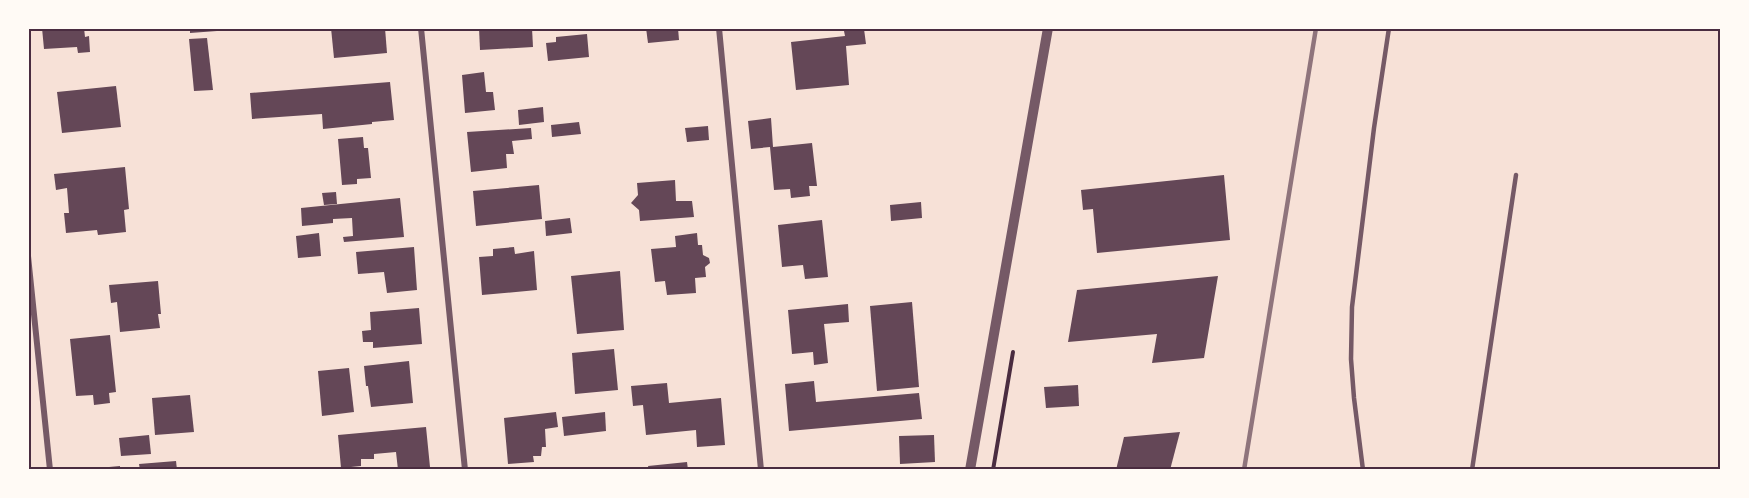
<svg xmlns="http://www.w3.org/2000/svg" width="1749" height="498" font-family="'IBM Plex Serif',serif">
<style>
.building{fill:#644757}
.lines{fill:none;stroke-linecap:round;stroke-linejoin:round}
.path{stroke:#4a2c40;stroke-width:4}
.service{stroke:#755966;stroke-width:4.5}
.minor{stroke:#755966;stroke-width:6}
.tertiary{stroke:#755966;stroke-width:10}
.rail{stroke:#8f747c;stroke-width:4.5}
.neatline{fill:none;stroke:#4a2c40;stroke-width:2}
</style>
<rect width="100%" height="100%" fill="#f7e1d7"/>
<g class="building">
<path d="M42,28h42l1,9 4,-1 1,16 -12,1 -1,-6 -33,2z"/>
<path d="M190,28h26l1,3 -27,2z"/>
<path d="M331,28h54l2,25 -53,5z"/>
<path d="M479,28h53l1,19 -53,3z"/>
<path d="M646,28h32l1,12 -31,3z"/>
<path d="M864,29l2,15 -20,2 3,39 -53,5 -5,-48 54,-6 -1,-5z"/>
<path d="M587,34l2,23 -41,4 -2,-18 10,-1v-5z"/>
<path d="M207,38l6,52 -19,1 -5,-52z"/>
<path d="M484,72l2,20h7l2,18 -30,3 -3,-38z"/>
<path d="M390,82l4,38 -22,2v2l-49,5 -1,-15 -70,5 -2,-26z"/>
<path d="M116,86l5,41 -59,6 -5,-41z"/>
<path d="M543,107l1,15 -25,3 -1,-15z"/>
<path d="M771,118l2,29 39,-4 5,43h-8l1,10 -19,2 -1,-9 -16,1 -4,-43 -19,2 -3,-28z"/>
<path d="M579,122l2,12 -29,3 -1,-12z"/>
<path d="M708,126l1,14 -22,2 -2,-14z"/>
<path d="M531,128l1,11 -20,2 2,13h-8l1,14 -36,4 -4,-40z"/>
<path d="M363,137l1,11h4l3,30 -14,1v5l-15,1 -4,-46z"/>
<path d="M125,167l4,42 -5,1 2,22 -28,3 -1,-5 -31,3 -2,-20h5l-2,-25 -11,2 -2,-16z"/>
<path d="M1224,175l6,65 -133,13 -4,-44 -10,1 -2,-20z"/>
<path d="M675,180l1,21h16l2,16 -54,4 -1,-11 -8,-7 7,-8 -1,-12z"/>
<path d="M539,185l3,34 -66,7 -3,-35z"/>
<path d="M336,192l1,12 -13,1 -2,-12z"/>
<path d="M400,198l4,39 -60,5 -1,-5 10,-1 -1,-18 -19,1v4l-31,3 -1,-18z"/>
<path d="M921,202l1,16 -31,3 -1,-16z"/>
<path d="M570,218l2,15 -26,3 -1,-15z"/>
<path d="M822,220l6,57 -23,2 -2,-14 -21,2 -4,-42z"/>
<path d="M319,233l2,23 -23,2 -2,-22z"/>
<path d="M697,233l1,12h4l1,10 6,3 1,5 -5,4 1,10 -11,1 1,15 -29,2 -2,-14 -10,1 -4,-33 25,-2 -1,-11z"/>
<path d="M414,247l3,43 -30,3 -3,-21 -26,2 -2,-22z"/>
<path d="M514,247l1,7 19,-3 3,39 -55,5 -3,-38 14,-1v-7z"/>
<path d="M620,271l4,59 -47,4 -6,-58z"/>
<path d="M1218,276l-14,82 -52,5 5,-29 -89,8 9,-52z"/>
<path d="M158,281l3,33h-3l2,14 -40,4 -3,-30 -6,1 -2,-18z"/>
<path d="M912,302l7,85 -42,4 -7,-85z"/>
<path d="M848,304l1,18 -25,2 4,39 -14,2 -1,-13 -21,2 -4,-44z"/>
<path d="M419,308l3,36 -49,4v-6h-10l-1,-11 9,-1 -1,-18z"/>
<path d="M110,335l6,57 -7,1 1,10 -16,2 -1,-10 -17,1 -6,-57z"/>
<path d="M614,349l4,41 -43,4 -3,-41z"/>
<path d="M409,361l4,42 -42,4 -3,-21h-2l-2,-20z"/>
<path d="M349,368l5,44 -32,4 -4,-45z"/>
<path d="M814,381l2,21 103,-9 3,26 -133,12 -4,-47z"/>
<path d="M667,383l2,20 52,-5 4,47 -28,2 -1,-17 -50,5 -3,-30 -10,1 -2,-20z"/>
<path d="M1078,385l1,21 -33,2 -2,-21z"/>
<path d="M190,395l4,37 -39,3 -3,-37z"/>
<path d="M556,412l2,15 -13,2 1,18h-4l-1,9h-8l1,6 -26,2 -4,-46z"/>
<path d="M605,412l1,19 -42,5 -2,-19z"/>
<path d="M426,427l4,40 -32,3 -2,-18 -22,2v5h-13v7l-20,2 -3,-33z"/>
<path d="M1180,432l-10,38h-54l8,-33z"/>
<path d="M149,435l2,19 -30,2 -2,-18z"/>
<path d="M934,435l1,27 -35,2 -1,-28z"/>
<path d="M176,461l1,9h-37l-1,-6z"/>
<path d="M687,462l1,8h-39l-1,-4z"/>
<path d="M120,466v4h-22v-2z"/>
</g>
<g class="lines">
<path class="path" d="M993,470l20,-118"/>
<g class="service">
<path d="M1363,470l-9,-72 -3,-39 1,-52 22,-179 15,-100"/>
<path d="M1472,470l44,-295"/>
</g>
<g class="minor">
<path d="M421,28l44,442"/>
<path d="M719,28l42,442"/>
<path d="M28,256l22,214"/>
</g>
<path class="tertiary" d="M970,470l78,-442"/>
<path class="rail" d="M1244,470l72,-442"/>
</g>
<rect width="1749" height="498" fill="none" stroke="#fffaf5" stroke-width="60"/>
<rect x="30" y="30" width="1689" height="438" class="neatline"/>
</svg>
